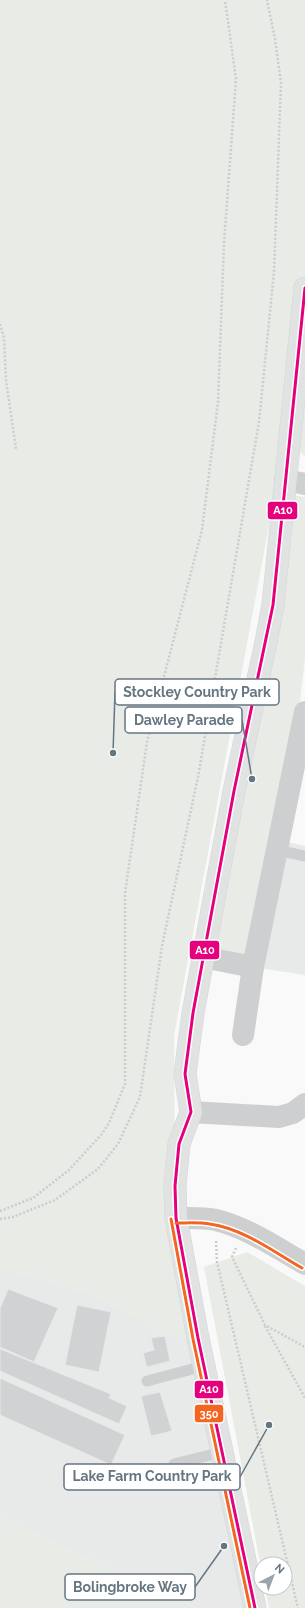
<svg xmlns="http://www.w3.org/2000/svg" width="305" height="1608" font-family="Raleway,sans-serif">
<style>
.built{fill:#e8e9e9}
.green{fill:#e8ebe6}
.building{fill:#d0d2d3;stroke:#e8e8e8}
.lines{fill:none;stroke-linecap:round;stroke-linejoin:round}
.primary-casing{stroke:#d5d6d7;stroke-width:23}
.path{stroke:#cbcccd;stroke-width:2.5;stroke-dasharray:2 2;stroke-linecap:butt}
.service{stroke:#cecfd0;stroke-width:11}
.minor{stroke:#cecfd0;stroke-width:22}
.tertiary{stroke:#cecfd0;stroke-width:22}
.primary{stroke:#e1e2e2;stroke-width:22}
.bus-1-casing{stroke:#fff;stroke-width:6}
.bus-2-casing{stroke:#fff;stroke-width:6}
.bus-1{stroke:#e5007d;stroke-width:3}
.bus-2{stroke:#f26522;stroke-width:3}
.leader{fill:none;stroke:#657683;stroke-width:1.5}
.callout-dot{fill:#657683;stroke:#fff;stroke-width:1.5}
.callout{fill:#fff;stroke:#657683;stroke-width:1.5}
.callout-label{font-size:14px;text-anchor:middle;font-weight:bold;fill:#657683}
.line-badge{stroke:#fff;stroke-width:1.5}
.badge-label{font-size:11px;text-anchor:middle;font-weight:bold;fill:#fff}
</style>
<rect width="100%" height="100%" fill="#f9f9f9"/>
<g class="built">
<path d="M275,839l30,7v129l-52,-8z"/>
<path d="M0,1267l92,27 77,41 29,3 53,270h-53l-198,-90z"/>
</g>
<g class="green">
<path d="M0,0h305v301l-26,171 -105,563 1,151 23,152 -29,-3 -77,-41 -92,-27z"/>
<path d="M305,362v94l-6,-5z"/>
<path d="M292,495l13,2v162l-14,117 -38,191 -50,-10z"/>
<path d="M247,1252l58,34v322h-36l-4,-20h20v-24h-24v4l-57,-301z"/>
<path d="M0,1518l198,90h-198z"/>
</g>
<g class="building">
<path d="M8,1289l50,19 -24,54 -34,-15v-38z"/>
<path d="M77,1305l34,7 -12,60 -34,-7z"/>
<path d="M165,1336l5,25 -23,6 -4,-14 11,-3 -3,-12z"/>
<path d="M0,1349l111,45 -2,4 18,8 -8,18 -119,-53z"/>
<path d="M0,1378l125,57 -14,30 -111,-50z"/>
<path d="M160,1392l12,39 -21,5 -10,-40z"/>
</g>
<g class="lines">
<g class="primary-casing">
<path id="primary" d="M255,1608l-57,-270 -22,-120 -1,-32 4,-42 12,-32 -6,-38 8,-61 41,-222 32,-149 7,-37 32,-317"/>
</g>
<g class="path">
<path d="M0,324l4,14 2,42 10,69"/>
<path d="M0,1211l33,-13 36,-28 32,-35 8,-12 16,-39v-191l22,-151 55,-212 16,-128 6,-159 12,-164 -11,-79"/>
<path d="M0,1219l13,-2 42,-17 43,-31 20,-25 22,-47 22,-151 36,-169 61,-355 15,-150 7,-189 -6,-44 -8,-39"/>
<path d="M216,1241l1,21 81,346"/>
<path d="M236,1248l-4,9 33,68 40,22"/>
<path d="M265,1326l40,72"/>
</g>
<g class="service">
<path d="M277,850l28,6"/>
<path d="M147,1381l57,-15"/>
<path d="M174,1464l48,-12"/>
</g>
<g class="minor">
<path d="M285,480l20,4"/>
<path d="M203,957l50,10"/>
<path d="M243,1035l10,-68 52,-255"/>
<path d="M191,1112l88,5 14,-4 12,-9"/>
</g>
<path class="tertiary" d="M176,1218c13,0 27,-1 40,2 32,8 61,28 89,44"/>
<use href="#primary" class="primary"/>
<g class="bus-1-casing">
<path id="bus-1" d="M255,1608l-57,-270 -22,-120 -1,-32 4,-42 12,-32 -6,-38 8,-61 41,-222 39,-186 32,-317"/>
</g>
<g class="bus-2-casing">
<g id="bus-2">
<path d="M171,1219l22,120 57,269"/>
<path d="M176,1223c11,0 23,-1 34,1 34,5 64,28 92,44"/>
</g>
</g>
<use href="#bus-1" class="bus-1"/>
<use href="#bus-2" class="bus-2"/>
</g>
<path class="leader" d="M113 753L115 692M252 779L242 720M269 1425L240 1477M224 1546L195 1587"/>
<g class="callout-dot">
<circle cx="113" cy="753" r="4"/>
<circle cx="252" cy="779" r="4"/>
<circle cx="269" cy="1425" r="4"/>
<circle cx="224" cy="1546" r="4"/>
</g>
<g class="callout">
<rect x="115" y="679" width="164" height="26" rx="4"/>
<rect x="125" y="707" width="117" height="26" rx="4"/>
<rect x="64" y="1464" width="176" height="26" rx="4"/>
<rect x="65" y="1574" width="130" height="26" rx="4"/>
</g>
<g class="callout-label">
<text x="197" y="697">Stockley Country Park</text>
<text x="184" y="725">Dawley Parade</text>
<text x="152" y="1481">Lake Farm Country Park</text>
<text x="130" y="1592">Bolingbroke Way</text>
</g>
<g class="line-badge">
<rect x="267" y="501" width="31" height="19" rx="4" fill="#e5007d"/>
<rect x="189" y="940" width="31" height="20" rx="4" fill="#e5007d"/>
<rect x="194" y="1380" width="30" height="19" rx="4" fill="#e5007d"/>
<rect x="194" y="1404" width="30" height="19" rx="4" fill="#f26522"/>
</g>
<g class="badge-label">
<text x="283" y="514">A10</text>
<text x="205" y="954">A10</text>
<text x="209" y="1393">A10</text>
<text x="209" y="1418">350</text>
</g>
<g transform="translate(273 1576) rotate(42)"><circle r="19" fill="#ffffff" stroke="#c1c8cd"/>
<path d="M0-3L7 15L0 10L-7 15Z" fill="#99a4ac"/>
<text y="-6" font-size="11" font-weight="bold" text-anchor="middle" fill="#657683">N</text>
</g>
</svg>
